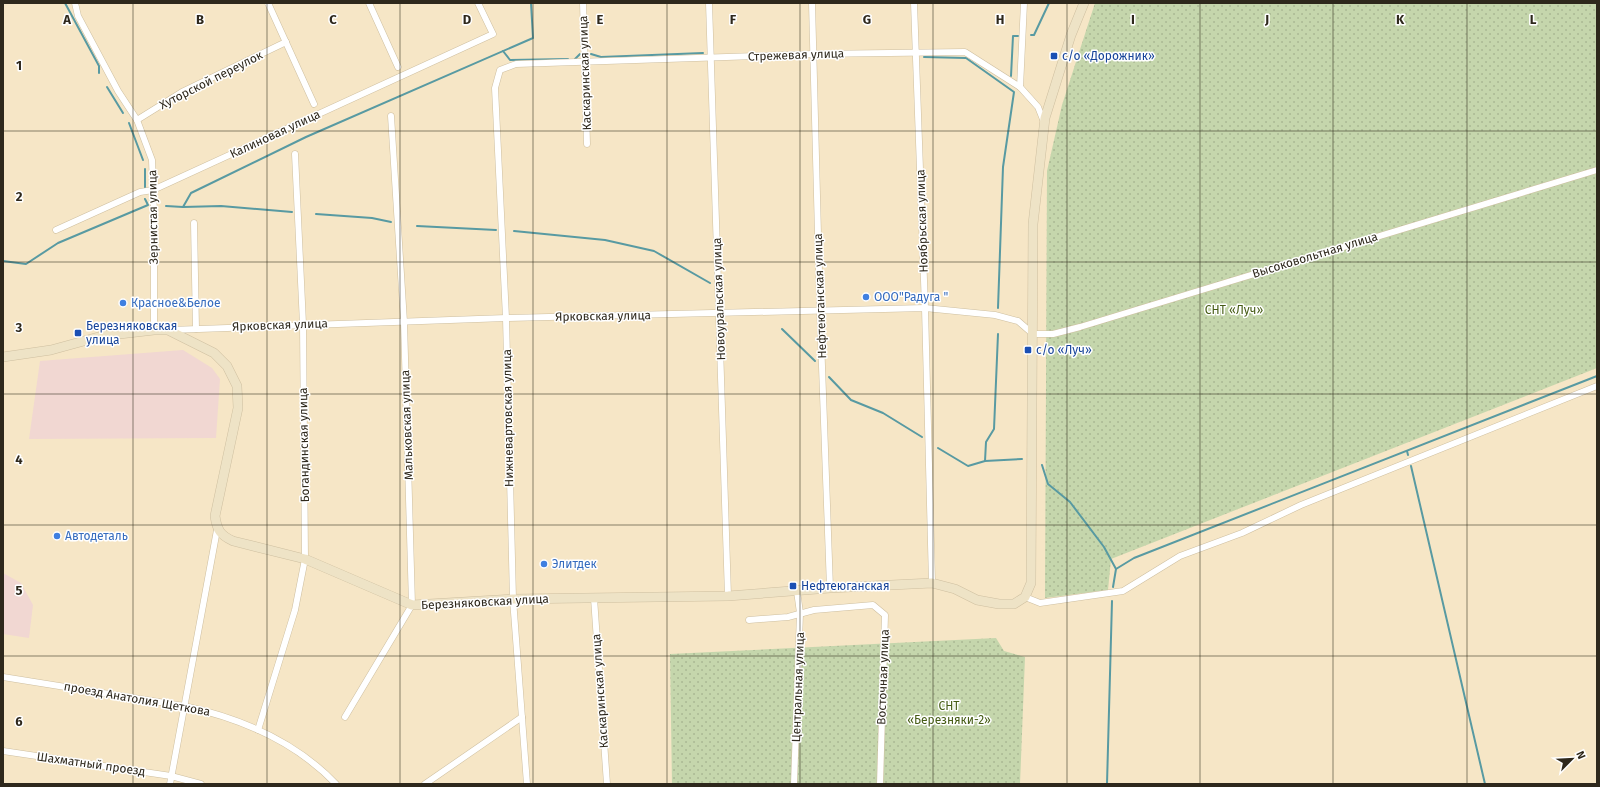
<svg xmlns="http://www.w3.org/2000/svg" width="1600" height="787" font-family="'Fira Sans',sans-serif">
<style>
.industrial{fill:#f1d7d2}
.garden{fill:url(#garden-dots)}
.lines{fill:none;stroke-linecap:round;stroke-linejoin:round}
.stream{stroke:#589aa2;stroke-width:2}
.street-casing{stroke:#cebfa0;stroke-width:7}
.secondary-casing{stroke:#cebfa0;stroke-width:10}
.street{stroke:#fff;stroke-width:6}
.secondary{stroke:#eee3c6;stroke-width:9}
.grid{fill:none;stroke:#2e281c;stroke-width:1;stroke-opacity:0.55}
.transit-dot{fill:#1a4fb4;stroke:#fff;stroke-width:1.5}
.shop-dot{fill:#3f7fe0;stroke:#fff;stroke-width:1.5}
.labels{text-anchor:middle;dominant-baseline:central;stroke-width:3;stroke-linejoin:round;paint-order:stroke}
.street-label{font-size:12px;fill:#2e281c;stroke:#fff}
.transit-label{font-size:12px;fill:#164399;stroke:#fff;text-anchor:start}
.shop-label{font-size:12px;fill:#366cbe;stroke:#fff;text-anchor:start}
.park-label{font-size:12px;fill:#465c15;stroke:#fff}
.grid-label{font-size:13px;text-anchor:middle;font-weight:bold;fill:#2e281c;stroke:#fff;stroke-width:3;stroke-linejoin:round;paint-order:stroke}
</style>
<defs>
<pattern id="garden-dots" width="8" height="8" patternUnits="userSpaceOnUse"><rect width="8" height="8" fill="#c5d6ac"/><path d="M2 2h.1M6 6h.1" fill="none" stroke="#aab893" stroke-width="1.8" stroke-linecap="round"/></pattern>
</defs>
<rect width="100%" height="100%" fill="#f6e6c6"/>
<g class="industrial">
<path d="M183,350l29,18 8,11 -4,59 -187,1 11,-78z"/>
<path d="M3,573l18,10 12,22 -4,33 -26,-4z"/>
</g>
<g class="garden">
<path d="M1095,3h502v365l-486,191 -3,31 -63,8 2,-427 15,-66z"/>
<path d="M996,638l8,13 21,6 -5,127h-348l-2,-130z"/>
</g>
<g class="lines">
<g class="stream">
<path d="M65,3l34,63v7"/>
<path d="M1031,35h3l15,-32"/>
<path d="M503,51l7,9 58,-1"/>
<path d="M591,54l10,3 102,-4"/>
<path d="M924,57l42,1 48,34 -11,75 -5,141"/>
<path d="M575,59l5,-5"/>
<path d="M1011,76l2,-40h5"/>
<path d="M107,87l16,26"/>
<path d="M129,123l14,37"/>
<path d="M145,169v19"/>
<path d="M166,206l17,1 8,-14 115,-56 227,-99 -2,-35"/>
<path d="M183,207l38,-1 71,6"/>
<path d="M316,214l56,4 19,4"/>
<path d="M417,226l79,4"/>
<path d="M514,231l91,9 49,11 56,32"/>
<path d="M3,261l23,3 32,-21 90,-38 -3,-6"/>
<path d="M782,329l33,32"/>
<path d="M829,377l22,23 32,13 39,24"/>
<path d="M938,448l30,18 17,-5 37,-2"/>
<path d="M1407,451l1,4"/>
<path d="M985,461l1,-19 8,-13 4,-95"/>
<path d="M1042,465l6,19 22,18 34,45 12,22"/>
<path d="M1411,466l74,318"/>
<path d="M1113,587l3,-18 18,-11 463,-182"/>
<path d="M1107,784l5,-183"/>
</g>
<g class="street-casing">
<g id="street">
<path d="M75,3l3,13 40,75 19,29 15,40 2,53v117"/>
<path d="M268,3l46,101"/>
<path d="M369,3l29,64"/>
<path d="M583,3l4,141"/>
<path d="M709,3l19,593"/>
<path d="M812,3l8,308 10,277"/>
<path d="M914,3l11,305 7,275"/>
<path d="M1020,87l4,-84"/>
<path d="M137,120l45,-28 104,-50"/>
<path d="M194,223l2,106"/>
<path d="M56,230l84,-38 13,-2 340,-156 -15,-31"/>
<path d="M170,330l336,-12 419,-10 70,7 23,6 15,13h20l27,-7 517,-157"/>
<path d="M1025,597l15,6 83,-12 57,-35 62,-23 59,-28 296,-119"/>
<path d="M594,598l13,186"/>
<path d="M749,620l39,-3 26,-7 59,-5 12,10 -5,169"/>
<path d="M3,677l181,29c56,12 111,35 152,78"/>
<path d="M345,717l67,-112 -8,-283 -13,-206"/>
<path d="M258,730l37,-120 10,-51 -2,-235 -8,-170"/>
<path d="M3,751l168,25 30,8"/>
<path d="M170,784l47,-254"/>
<path d="M425,784l97,-67"/>
<path d="M527,784l-14,-185 -7,-281 -11,-230 5,-18 16,-6 298,-10 151,-2 55,35 18,20 6,15"/>
<path d="M794,784l6,-171 -3,-22"/>
</g>
</g>
<g class="secondary-casing">
<path id="secondary" d="M3,357l48,-7 51,-14 52,-6h14l46,23 13,13 10,20 1,22 -23,108c2,14 5,19 18,25l72,18 107,46 101,-6 215,-3 102,-8 102,-5 23,6 22,11 22,4h15l11,-7 6,-14 2,-359 12,-106 26,-83 13,-32"/>
</g>
<use href="#street" class="street"/>
<use href="#secondary" class="secondary"/>
</g>
<path class="grid" d="M133,3v781M267,3v781M400,3v781M533,3v781M667,3v781M800,3v781M933,3v781M1067,3v781M1200,3v781M1333,3v781M1467,3v781M3,131h1594M3,262h1594M3,394h1594M3,525h1594M3,656h1594"/>
<g class="transit-dot">
<rect x="1050" y="52" width="8" height="8" rx="2"/>
<rect x="74" y="329" width="8" height="8" rx="2"/>
<rect x="1024" y="346" width="8" height="8" rx="2"/>
<rect x="789" y="582" width="8" height="8" rx="2"/>
</g>
<g class="shop-dot">
<circle cx="866" cy="297" r="4"/>
<circle cx="123" cy="303" r="4"/>
<circle cx="57" cy="536" r="4"/>
<circle cx="544" cy="564" r="4"/>
</g>
<g class="labels">
<g class="street-label">
<text transform="translate(796 55) rotate(-2)">Стрежевая улица</text>
<text transform="translate(585 73) rotate(-92)">Каскаринская улица</text>
<text transform="translate(211 80) rotate(-27)">Хуторской переулок</text>
<text transform="translate(275 134) rotate(-25)">Калиновая улица</text>
<text transform="translate(153 217) rotate(-91)">Зернистая улица</text>
<text transform="translate(922 221) rotate(-92)">Ноябрьская улица</text>
<text transform="translate(1315 255) rotate(-17)">Высоковольтная улица</text>
<text transform="translate(820 296) rotate(-92)">Нефтеюганская улица</text>
<text transform="translate(719 299) rotate(-92)">Новоуральская улица</text>
<text transform="translate(603 316) rotate(-1)">Ярковская улица</text>
<text transform="translate(280 325) rotate(-2)">Ярковская улица</text>
<text transform="translate(508 418) rotate(-91)">Нижневартовская улица</text>
<text transform="translate(407 425) rotate(-92)">Мальковская улица</text>
<text transform="translate(304 445) rotate(-91)">Богандинская улица</text>
<text transform="translate(485 602) rotate(-3)">Березняковская улица</text>
<text transform="translate(883 677) rotate(-88)">Восточная улица</text>
<text transform="translate(798 687) rotate(-88)">Центральная улица</text>
<text transform="translate(600 691) rotate(-94)">Каскаринская улица</text>
<text transform="translate(137 699) rotate(10)">проезд Анатолия Щеткова</text>
<text transform="translate(91 764) rotate(8)">Шахматный проезд</text>
</g>
<g class="transit-label">
<text x="1062" y="56">с/о «Дорожник»</text>
<text x="86" y="326">Березняковская<tspan x="86" dy="14">улица</tspan></text>
<text x="1036" y="350">с/о «Луч»</text>
<text x="801" y="586">Нефтеюганская</text>
</g>
<g class="shop-label">
<text x="874" y="297">ООО"Радуга "</text>
<text x="131" y="303">Красное&amp;Белое</text>
<text x="65" y="536">Автодеталь</text>
<text x="552" y="564">Элитдек</text>
</g>
<g class="park-label">
<text x="1234" y="310">СНТ «Луч»</text>
<text x="949" y="706">СНТ<tspan x="949" dy="14">«Березняки-2»</tspan></text>
</g>
</g>
<g class="grid-label">
<text x="67" y="24">A</text>
<text x="200" y="24">B</text>
<text x="333" y="24">C</text>
<text x="467" y="24">D</text>
<text x="600" y="24">E</text>
<text x="733" y="24">F</text>
<text x="867" y="24">G</text>
<text x="1000" y="24">H</text>
<text x="1133" y="24">I</text>
<text x="1267" y="24">J</text>
<text x="1400" y="24">K</text>
<text x="1533" y="24">L</text>
<text x="19" y="70">1</text>
<text x="19" y="201">2</text>
<text x="19" y="332">3</text>
<text x="19" y="464">4</text>
<text x="19" y="595">5</text>
<text x="19" y="726">6</text>
</g>
<rect width="1600" height="787" fill="none" stroke="#2e281c" stroke-width="8"/>
<g transform="translate(1572 759) rotate(66)" stroke="#ffffff" stroke-width="3" paint-order="stroke">
<path d="M0-3L7 15L0 10L-7 15Z" fill="#2e281c"/>
<text y="-6" font-size="11" font-weight="bold" text-anchor="middle" fill="#2e281c">N</text>
</g>
</svg>
